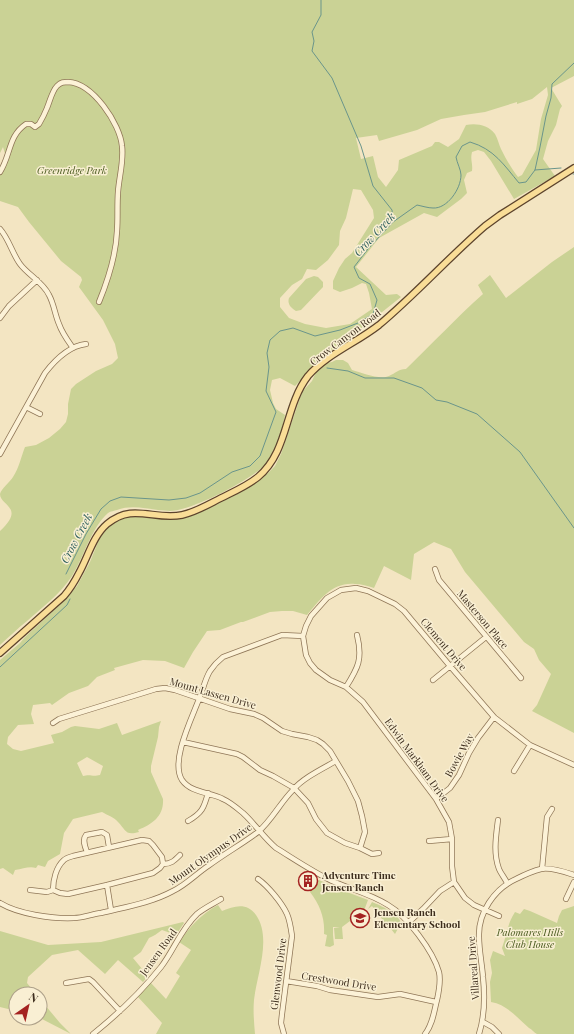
<svg xmlns="http://www.w3.org/2000/svg" width="574" height="1034" viewBox="0 0 574 1034" font-family="'Playfair Display',serif">
  <style>
    .green { fill: #cad295; fill-rule: evenodd }
    .lines { fill: none; stroke-linecap: round; stroke-linejoin: round }
    .stream { stroke: #6a958b; stroke-width: 1 }
    .minor-casing { stroke: #8f7657; stroke-width: 6 }
    .major-casing { stroke: #5c432c; stroke-width: 8 }
    .minor { stroke: #fcf2d7; stroke-width: 4.5 }
    .major { stroke: #f9dd97; stroke-width: 5.5 }
    .labels { text-anchor: middle; dominant-baseline: central; stroke-width: 3; stroke-linejoin: round; paint-order: stroke }
    .park-label { font-size: 10px; font-style: italic; fill: #4c5c21; stroke: #f9efd3 }
    .street-label { font-size: 10px; fill: #3d2d1d; stroke: #f9efd3 }
    .poi-label { font-size: 10px; font-weight: bold; fill: #3d2d1d; stroke: #f9efd3; text-anchor: start }
    .water-label { font-size: 11px; font-style: italic; fill: #2b5e5c; stroke: #f9efd3 }
  </style>
  <rect width="100%" height="100%" fill="#f3e5c2"/>
  <path class="green" d="M0 0H574V76L551 88 562 106 560 109 556 125 548 141 543 159 555 176 514 199 491 161 484 152 478 150 472 152C470 160 473 163 472 171L467 173 464 180 467 193 461 199 437 217 424 213 379 238 356 267 386 295 397 294 401 297 357 332 328 353 295 386 280 378 272 380 270 390 273 403 276 409 285 415C282 430 277 452 267 463 253 479 191 511 170 511 167 511 162 510 158 510 144 508 130 505 117 510 114 511 111 511 108 513 91 528 84 557 72 576 60 594 43 607 27 621 18 628 9 637 0 645V531C26 507 0 506 0 494 1 489 10 482 13 477 19 468 21 457 25 447L36 445 49 438 60 429 66 422 68 414V404L71 389 76 384 96 371 112 364 118 358 115 344 103 320 79 287 82 280 81 277 61 261 29 222 18 207 0 201V174L7 160 3 147 0 153ZM547 87 548 95 541 119 536 150 522 175 518 177C511 168 506 159 501 149 499 145 498 139 495 134 488 125 477 123 466 125L459 139 448 147 439 142H435L432 146 399 160 398 170 386 187 378 177 373 156 361 159 356 138 377 135 379 141 417 130 441 119 464 115 485 112 517 102V104L532 99ZM353 189 361 190 373 210 374 218 352 253 345 259 339 268 333 281V289L340 292 352 288 362 283 366 284 369 293 372 309 350 324 326 328 305 324 289 318 280 307V298L292 285 302 279 307 269 316 270 328 260 339 245 340 231 346 218Z
    M574 247V733L532 711 537 705 551 674 539 660 534 649 524 642 465 572 451 549 434 542 414 554 411 580 384 566 374 588C368 586 361 584 355 584 332 582 320 600 307 615L293 611H282L270 612 243 622H241L220 630 207 631 193 652 184 668 165 661 143 660 114 668 115 670 97 677 88 686 69 693 52 705 50 703 33 705 31 714 34 724 18 725 8 737 7 744 13 749 21 751 54 743 51 735 62 732 71 727 75 726 99 729 117 723 122 735 161 721 159 727 158 737 151 766V772L163 799C164 816 153 824 138 830L139 832C125 836 126 830 118 822 114 817 107 815 102 812L73 819 64 833 60 854 48 861 45 867 38 865 36 868C29 866 23 869 15 870L13 875 3 868 0 869V660L20 643 25 637 64 601 77 586 90 562 100 537 107 528 114 522 121 517 130 514 182 517 242 490 259 480 269 472 275 466 281 454 302 392 312 381 316 372 326 363 332 362 336 360H343L348 363 352 370C362 373 380 380 389 376 396 373 398 369 406 369 432 344 456 318 483 294L478 285 490 275 506 298 552 262ZM87 757 103 766 100 775C92 777 91 774 83 776L77 763Z
    M314 276 318 277 323 282V287L301 310 296 311C291 308 287 304 289 298L306 279Z
    M319 880 339 889 368 900 365 908 362 912 342 927 343 939H335L334 928 340 927H333V935L334 945 330 947 325 946 327 935 324 934C325 918 320 905 310 892 312 887 313 882 319 880Z
    M372 902C380 905 399 914 401 923L395 934 391 929 389 928 372 906 368 909Z
    M218 905 222 911C234 906 247 902 256 915 272 938 257 974 254 1000 253 1011 254 1023 255 1034H156L162 1023 138 997 150 982 166 999 180 976 176 973 191 950 179 942C190 927 201 914 218 905Z
    M574 906V1034C568 1034 541 1034 537 1034 534 1033 532 1029 529 1028 517 1018 508 1005 491 1002L490 982 492 973 490 960 493 951 505 956 502 948C507 935 507 924 515 912L520 914 524 909 530 911 557 923 559 916 562 910Z
    M183 922 184 923 176 935 162 930 155 935 149 938 141 952 133 958 148 976 143 982 118 960 105 974 78 950 52 955 28 977 27 983 36 994H16V1006L8 1009 0 1007V931L48 945 101 942Z
    M40 999 60 1023 71 1034 40 1018Z"/>
  <g class="lines">
    <path class="stream" d="M321 0V15L312 32 314 41 312 51 332 78 361 146 373 186 392 210 393 221
      M535 170 561 168
      M573 174H574
      M327 368 348 371 365 378H394L422 388 436 400 447 402 477 414 520 452 574 528
      M66 574 86 534 101 509 110 501 121 497 169 500 186 498 200 493 232 472 250 466 260 456 276 412 266 391 269 367 267 353 270 340 280 331 293 328 315 336 340 330 358 323 373 314 377 300 370 284 359 278 354 267 368 249 393 222 417 205C422 206 428 208 433 208 447 209 461 189 461 175 461 170 457 163 456 157L462 146 470 142C494 149 504 165 519 183L526 182 535 170 540 147 546 116 551 98 552 84 574 63
      M0 667 67 605 70 599"/>
    <g class="minor-casing">
      <path id="minor" d="M0 172C11 155 8 136 26 124H31L35 127 39 124C42 119 45 113 47 108 50 101 52 91 57 86 61 82 64 82 68 82 93 83 120 124 122 146 124 161 119 177 118 192 117 205 118 218 117 231 116 256 108 280 99 302
        M0 229C9 239 12 253 20 264 28 275 43 282 49 295 54 304 55 315 59 324 62 333 68 341 73 348
        M0 318 9 306 37 280
        M26 407 40 414
        M0 454 45 373C55 360 69 346 86 344
        M435 569 439 580 521 678
        M303 636 282 635 223 657C218 661 214 665 210 671 205 679 203 690 199 699 192 718 170 761 182 780 191 793 210 792 223 799 230 802 237 808 243 813 255 824 264 838 276 848 294 859 313 872 332 881 350 889 371 894 388 905 407 916 433 951 439 972 441 981 439 991 437 1000 434 1011 433 1024 425 1034
        M433 680 486 637
        M346 687C358 668 363 659 357 635
        M53 723 59 719 156 689 165 688 175 690 230 709 254 714 263 718 282 731 292 734 308 737 317 740 323 744 330 751 348 781 358 801 362 816 365 832 360 848
        M183 742 237 754 243 757 260 770 273 776 294 788 308 803 316 819 327 833 345 843 360 848 372 854 379 853
        M514 771 530 745
        M436 799 450 788 459 775 469 753 478 738 494 717
        M498 820C496 836 493 853 499 869 501 874 505 878 507 883
        M188 821C202 813 204 808 208 793
        M142 840 149 841 153 845 162 857 163 864 160 868 153 873 107 885 68 894 60 893 53 890C53 880 56 867 64 860 66 858 70 857 73 856Z
        M429 841 452 839
        M87 852C85 847 82 840 86 835L102 832 107 835 109 847
        M163 864C171 864 174 861 180 855
        M542 869 547 817 552 809
        M258 879C268 886 282 903 287 914 290 921 291 929 292 936L282 1014 281 1023 284 1034
        M107 885 111 910
        M30 890 47 892 53 890
        M566 899 574 882
        M0 903C18 914 52 919 74 918 83 918 92 914 101 913 125 907 151 903 173 891 186 885 196 874 208 866 224 854 242 844 258 832 272 820 280 803 293 790 303 778 322 769 336 761
        M499 916 474 905 465 898 454 882 452 866V839L449 822 436 799 363 702 346 687 330 680 316 670 310 663 306 655 303 636 306 626 311 616 327 598 341 590 356 588 368 591 395 604 404 611 450 666 494 717 530 745 574 765
        M409 922 423 909 440 891 454 882
        M286 981 317 986 330 990 378 997 400 994 436 1002
        M66 983 89 979 93 982 120 1011
        M483 1022 492 1027 499 1034
        M93 1034C118 1014 141 992 161 967 174 950 181 929 197 914 204 908 213 904 221 899
        M479 1034C485 1015 485 996 483 977 482 964 479 950 479 937 478 913 494 889 516 879 524 875 533 871 541 869 551 867 565 872 574 875"/>
    </g>
    <g class="major-casing">
      <path id="major" d="M0 653 64 596C70 589 75 581 79 573 88 557 93 536 107 524 133 502 154 521 182 515 196 512 209 504 221 498 233 492 247 486 258 477 289 451 284 407 308 376 327 354 356 343 379 325 416 294 448 258 485 226L500 215 574 168"/>
    </g>
    <use href="#minor" class="minor"/>
    <use href="#major" class="major"/>
  </g>
  <defs>
    <g id="building-ring" transform="scale(1)"><circle r="9.5" fill="#f9efd3" stroke="#a42321" stroke-width="1.5"/><path d="M-4-6H4V6H1V3H-1V6H-4ZM-2.5-4.3h1.7v1.8h-1.7ZM.8-4.3h1.7v1.8H.8ZM-2.5-1h1.7V.8h-1.7ZM.8-1h1.7V.8H.8Z" fill="#a42321"/></g>
    <g id="school-ring" transform="scale(1)"><circle r="9.5" fill="#f9efd3" stroke="#a42321" stroke-width="1.5"/><path d="M0-5L7-2L0 1L-7-2ZM-4 1L0 2.5L4 1V4Q0 6-4 4Z" fill="#a42321"/></g>
  </defs>
  <g fill-rule="evenodd">
    <use href="#building-ring" x="308" y="881"/>
    <use href="#school-ring" x="360" y="918"/>
  </g>
  <g class="labels">
    <g class="park-label">
      <text x="72" y="170">Greenridge Park</text>
      <text x="530" y="932">Palomares Hills<tspan x="530" dy="12">Club House</tspan></text>
    </g>
    <g class="street-label">
      <text transform="translate(345 337) rotate(-37)">Crow Canyon Road</text>
      <text transform="translate(483 619) rotate(50)">Masterson Place</text>
      <text transform="translate(444 644) rotate(50)">Clement Drive</text>
      <text transform="translate(213 693) rotate(16)">Mount Lassen Drive</text>
      <text transform="translate(459 755) rotate(-61)">Bowie Way</text>
      <text transform="translate(417 760) rotate(54)">Edwin Markham Drive</text>
      <text transform="translate(210 854) rotate(-35)">Mount Olympus Drive</text>
      <text transform="translate(158 952) rotate(-54)">Jensen Road</text>
      <text transform="translate(473 968) rotate(-94)">Villareal Drive</text>
      <text transform="translate(278 974) rotate(-83)">Glenwood Drive</text>
      <text transform="translate(339 981) rotate(9)">Crestwood Drive</text>
    </g>
    <g class="poi-label">
      <text x="322" y="875">Adventure Time<tspan x="322" dy="12">Jensen Ranch</tspan></text>
      <text x="374" y="912">Jensen Ranch<tspan x="374" dy="12">Elementary School</tspan></text>
    </g>
    <g class="water-label">
      <text transform="translate(374 234) rotate(-47)">Crow Creek</text>
      <text transform="translate(76 538) rotate(-62)">Crow Creek</text>
    </g>
  </g>
  <g transform="translate(28 1006) rotate(34)"><circle r="19" fill="#f9efd3" stroke="#aea18a"/>
  <path d="M0-3L7 15L0 10L-7 15Z" fill="#a42321"/>
  <text y="-6" font-size="11" font-weight="bold" text-anchor="middle" fill="#3d2d1d">N</text>
  </g>
</svg>
